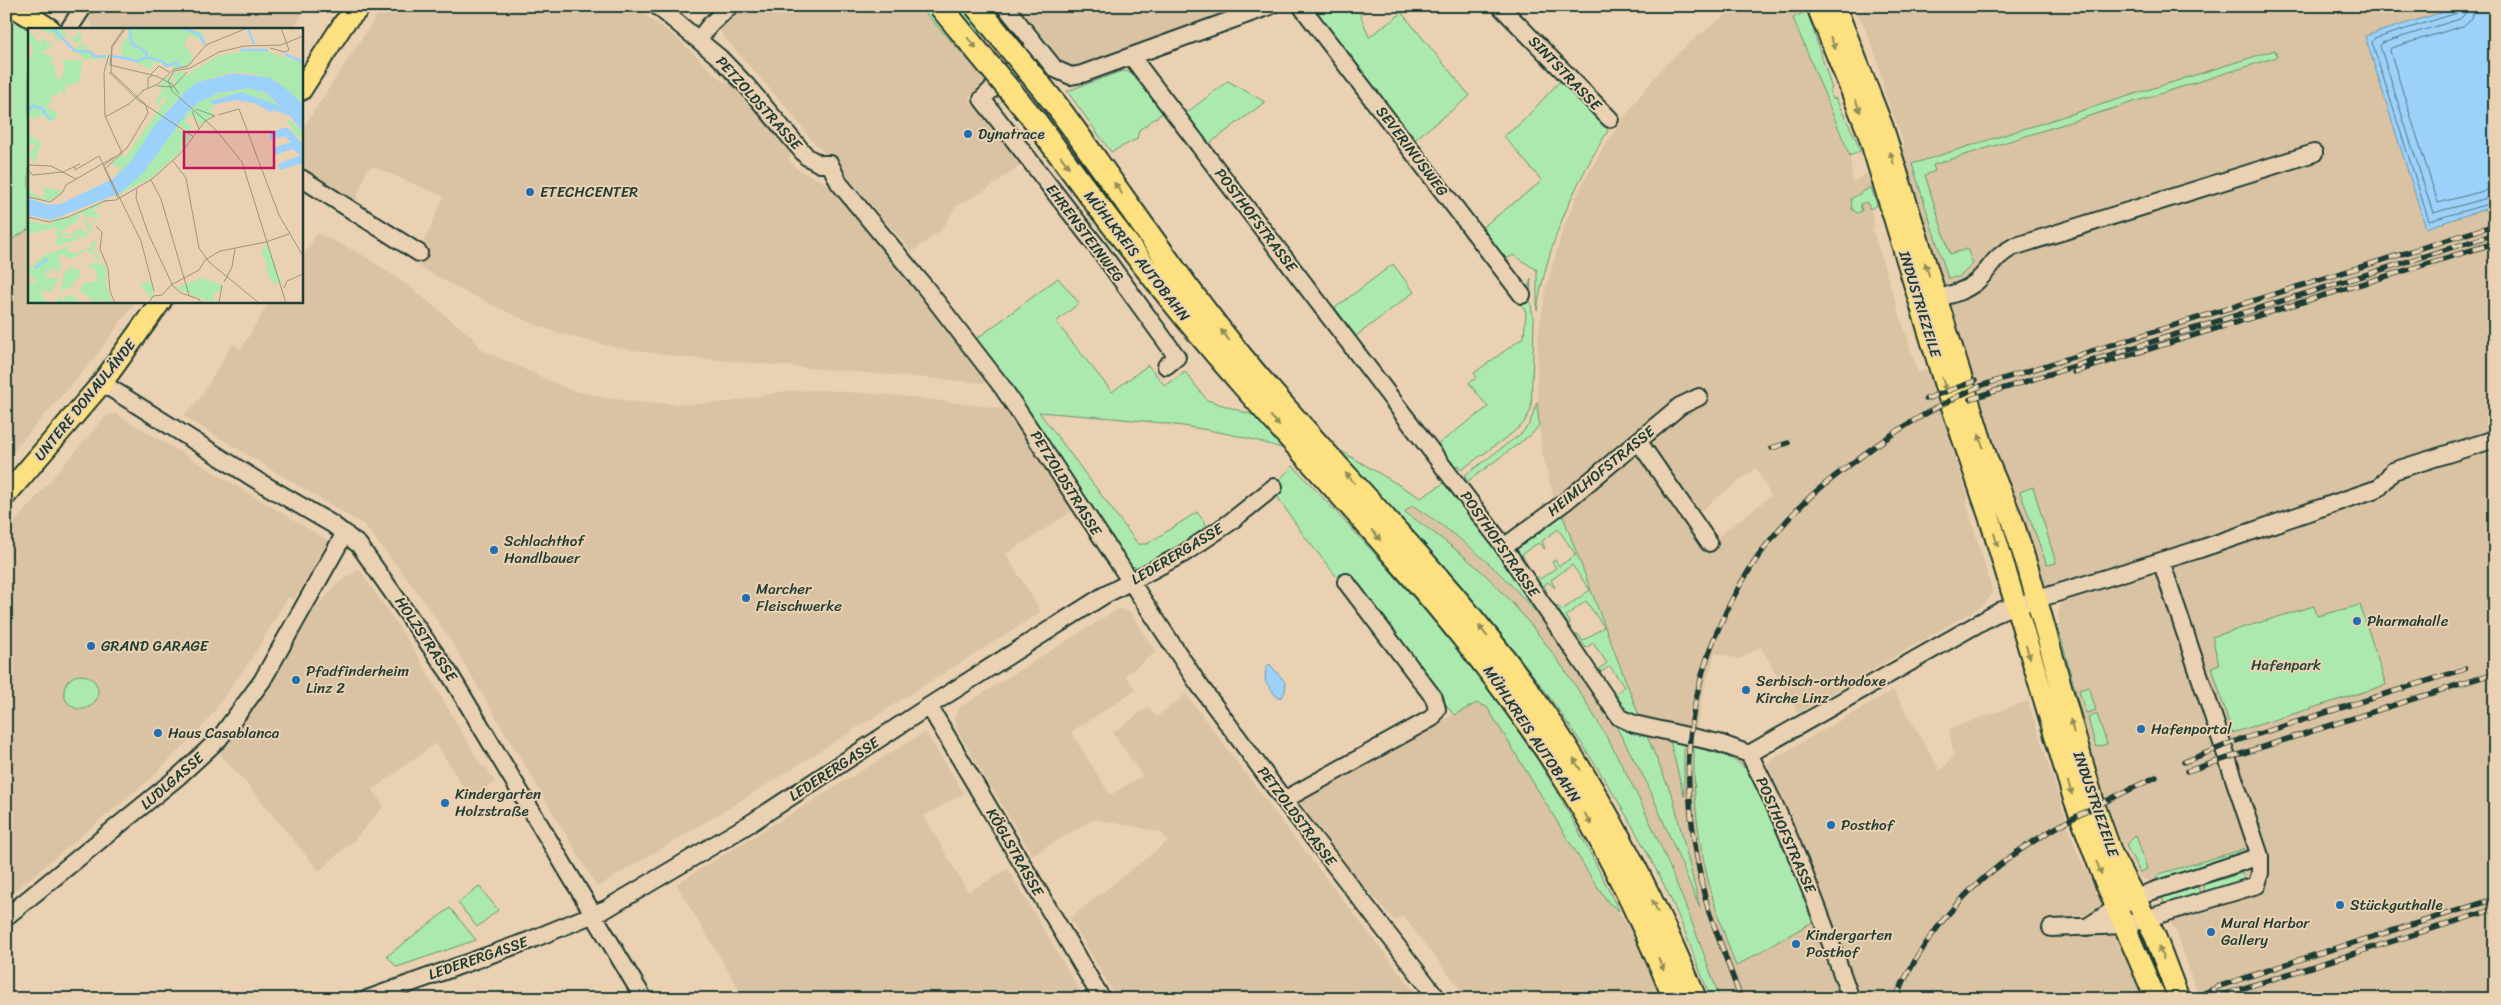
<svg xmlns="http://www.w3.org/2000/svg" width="2501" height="1005" viewBox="0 0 2501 1005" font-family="Sriracha,sans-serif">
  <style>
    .built { fill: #d9c3a2; fill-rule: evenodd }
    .green { fill: #ace9af; stroke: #669372 }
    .water { fill: #9cd1fa; stroke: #6a96ab }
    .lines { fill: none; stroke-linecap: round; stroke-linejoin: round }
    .shore { stroke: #517883; stroke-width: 1 }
    .minor-casing { stroke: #1f3d34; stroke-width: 20 }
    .major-casing { stroke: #1f3d34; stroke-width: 24 }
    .highway-casing { stroke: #1f3d34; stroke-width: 26 }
    .minor { stroke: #ead1b2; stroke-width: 16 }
    .major { stroke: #fde080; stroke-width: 20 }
    .highway { stroke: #fde080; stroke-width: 22 }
    .rail-casing { stroke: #1f3d34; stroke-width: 5.5 }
    .rail { stroke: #ead1b2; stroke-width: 4; stroke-dasharray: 11; stroke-linecap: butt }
    .highway-bridge-casing { stroke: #1f3d34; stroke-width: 26; stroke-linecap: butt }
    .highway-bridge { stroke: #fde080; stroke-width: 22 }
    .oneway { fill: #8e8e5a }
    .poi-dot { fill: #1f6fb2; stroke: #ead1b2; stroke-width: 2 }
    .labels { text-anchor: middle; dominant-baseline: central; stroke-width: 4; stroke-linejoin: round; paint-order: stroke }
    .street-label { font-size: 15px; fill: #1f3d34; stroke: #ead1b2 }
    .poi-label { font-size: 15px; fill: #1f3d34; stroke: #ead1b2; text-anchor: start }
    .park-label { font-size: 15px; fill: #26463a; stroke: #ead1b2 }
    .inset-river { fill: none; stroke: #9cd1fa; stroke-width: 2.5 }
    .inset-road { fill: none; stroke: #999680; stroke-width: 1 }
    .view { fill: #c2185b; fill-opacity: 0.15; stroke: #c2185b; stroke-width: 2.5 }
    .inset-edge { fill: none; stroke: #1f3d34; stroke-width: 2.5 }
  </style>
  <rect width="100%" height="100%" fill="#ead1b2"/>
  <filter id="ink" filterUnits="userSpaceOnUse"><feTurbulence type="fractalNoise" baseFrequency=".02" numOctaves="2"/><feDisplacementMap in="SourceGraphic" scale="10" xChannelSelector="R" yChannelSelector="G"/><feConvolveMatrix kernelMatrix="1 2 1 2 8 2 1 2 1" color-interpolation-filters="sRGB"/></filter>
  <g filter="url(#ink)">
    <path class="built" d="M89 6H309L292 29H94L87 16Z
      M383 6H633L676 37 721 80 741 88 793 151 789 160 797 169 831 186 996 384 681 357 618 348 558 333 529 322 459 289 414 263 444 197 372 166 367 169 356 200 301 166V131Z
      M739 6H919L964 54 993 23 1023 56 968 97 1021 164 988 189 957 206 941 230 912 252 855 186 811 139 792 114 723 36 720 28Z
      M1012 6H1249L1076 70 1059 64Z
      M1738 6H1804L1807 11 1793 18 1850 158 1853 183 1867 173 1871 187 1851 199 1852 209 1862 211 1860 204 1868 201 1875 226 1872 228 1918 372 1928 370 1968 496 1967 506 1993 593 1985 604 1798 713 1761 647 1739 659 1715 653 1703 693 1696 731 1640 718 1561 511 1646 446 1555 503 1542 452 1539 425 1537 381 1538 335 1546 288 1564 226 1581 187 1602 150 1635 102 1663 67 1695 38ZM1756 468 1771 496 1706 546 1695 515Z
      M1852 6H2463L2366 37 2426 228 2495 206V999H2199L2177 934 2150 881 2140 878 2111 820 2088 742 2058 616 2061 604 2025 567 2010 492 2003 472 2000 471 1904 174 1903 140 1883 89V81L1875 53 1863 23Z
      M29 229V301H136L93 360 6 459V243Z
      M317 233 363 255 410 287 472 337 482 350 568 389 607 398 644 403 691 404 729 402 786 391 823 390 901 396 1014 410 1079 507 1006 554 1041 612 734 805 597 887 449 638 416 590 364 525 183 416 200 398 232 344 241 349 270 301H301V260Z
      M115 413 329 541 294 600 288 597 252 658 205 724 150 779 6 898V532L106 416Z
      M1412 505 1460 540 1502 577 1527 602 1583 674 1630 749 1648 785 1699 904 1673 798 1647 736 1670 741 1683 791 1684 745 1694 747 1697 819 1706 875 1735 965 1811 922 1841 999H1720L1674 874 1603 728 1556 658 1504 594 1469 560 1406 511Z
      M359 569 410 643 482 767H486L495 782 470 798 436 743 372 790 384 806 354 840 319 871 252 790 220 754 271 684 315 609 336 585Z
      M1119 608 1130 612 1156 652 1125 675 1136 690 1071 732 1110 795 1142 776 1113 733 1148 707 1157 717 1186 694 1283 823 1420 999H1117L1070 918 1168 841 1161 832 1094 819 1032 855 957 730 954 719 959 708Z
      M1893 690 1940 771 1954 756 1949 729 2028 701 2077 853 2106 908 2145 999H1859L1848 977 1800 839 1767 764 1771 760Z
      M1477 703 1487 706 1591 877 1628 925 1662 999H1468L1403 916 1395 921 1359 880 1295 796Z
      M926 733 964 793 924 816 955 870 968 892 1008 869 1085 999H740L743 996 676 884 920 735Z"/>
    <path class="green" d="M919 6H988L993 23 963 54Z
      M1315 6H1357L1369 37 1402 13 1470 96 1414 140 1315 10Z
      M1807 11 1832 89 1829 90 1833 99 1836 98C1843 117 1855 132 1860 151L1850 156 1793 18Z
      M6 16 29 30V229L6 243Z
      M2275 50 2277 57 1933 165 1935 171 1925 175 1950 254 1967 249 1973 264 1959 277 1948 278 1912 164Z
      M1122 71 1135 73 1164 112 1139 130 1137 139 1111 152 1067 91Z
      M1562 79 1603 122 1608 131C1573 186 1547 246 1537 310V270L1513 255 1504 261 1480 229 1542 181 1504 136 1521 123Z
      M1228 81 1265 102 1209 144 1185 114Z
      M1871 187 1877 205 1870 209 1867 202 1860 204 1862 211 1857 213 1852 209 1851 199Z
      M1393 264 1414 292 1356 336 1335 308Z
      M1058 278 1079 303 1056 322 1112 392 1148 365 1165 386 1185 372 1207 400 1253 415 1265 428 1289 436 1331 445 1421 498 1444 483H1450L1583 674C1564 650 1547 624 1526 601 1494 565 1453 531 1412 505L1405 512C1440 537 1475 562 1504 594 1609 708 1669 855 1720 999H1711C1696 962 1683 923 1665 887 1609 776 1539 674 1456 581 1432 554 1408 523 1381 499 1367 487 1340 474 1323 465 1239 424 1131 420 1039 412L1138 544H1147L1197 512 1210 530C1193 541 1148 579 1128 564L975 340Z
      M1531 278 1530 299 1534 324 1531 410 1523 424 1511 434 1461 470 1458 465 1455 467 1438 444 1488 407 1469 383 1477 377 1474 373 1524 337 1526 312 1520 303 1527 295Z
      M1537 402 1539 425 1533 433 1468 481 1464 476 1522 433 1530 423Z
      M1293 466C1381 559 1468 653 1538 761 1569 809 1594 860 1619 911L1608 902 1591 877 1487 707 1477 703 1454 715 1348 577 1340 581 1302 533 1274 492 1282 477Z
      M2033 487 2056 563 2047 565 2020 492Z
      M1561 511 1582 567 1640 718 1627 710 1615 694 1624 687 1610 666 1601 672 1599 669 1607 663 1593 643 1586 648 1576 635 1578 634 1583 641 1604 627 1586 601 1566 616 1570 622 1569 625 1554 604 1562 610 1590 590 1572 565 1551 580 1555 588 1548 582 1544 585 1547 593 1533 574 1540 579 1556 568 1552 562 1555 560 1559 566 1576 555 1558 529 1542 541 1545 549 1538 543 1522 554 1526 562 1517 551 1518 546Z
      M2360 605 2386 685 2232 733 2212 667 2219 664 2212 637 2314 606 2317 616Z
      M2058 625 2103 797 2100 800 2053 626Z
      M64 692a17 17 0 1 1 34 0a17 17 0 1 1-34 0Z
      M2089 687 2096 710 2086 713 2079 690Z
      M2097 714 2107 744 2096 747 2088 718Z
      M1612 719 1628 730 1647 736 1673 798 1700 908 1648 785Z
      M1670 741 1684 745V796Z
      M1694 747C1711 752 1730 755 1744 767 1768 788 1801 887 1814 921L1736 966C1707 891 1692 828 1694 747Z
      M2136 835 2147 869 2140 872 2126 845Z
      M2245 849 2248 859 2154 889 2151 882 2155 881 2159 874Z
      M2242 873 2244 880 2205 893 2203 885Z
      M479 886 498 910 477 927 458 903Z
      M2198 887 2200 894 2165 904 2162 897Z
      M450 908 476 940 397 967 387 956Z"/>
    <path class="water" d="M2463 6H2495V206L2426 228 2365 36Z
      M1270 664C1276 675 1293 681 1282 697H1277L1265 681 1266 667Z"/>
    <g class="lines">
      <path class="shore" d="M2461 6 2457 13 2374 39 2372 42 2429 221 2495 202
        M2467 6 2465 14 2460 19 2382 43 2380 46 2433 213 2495 196
        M2475 6 2472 18 2463 26 2391 48 2390 51 2438 203 2495 188"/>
      <g class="minor-casing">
        <path id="minor" d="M657 6 720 58 747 86 807 157 820 164H830L839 183 925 287 1003 388 1197 682 1284 800 1438 999
          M1005 6 1055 69 1071 76 1082 74 1270 6
          M1301 6 1522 295
          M1500 6 1610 119
          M69 29 84 6
          M699 39 710 25 730 6
          M1036 45 982 99 1101 252 1177 357 1166 366
          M1131 56 1499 540 1619 717 1634 724 1719 743 1749 754C1791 832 1821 916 1851 999
          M301 178 419 253
          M1925 302C1941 297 1963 293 1976 282 1992 268 1992 258 2013 247L2314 153
          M102 383 258 481 332 524 359 545 449 673 644 999
          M1639 442 1709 543
          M1504 547 1565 502 1680 406 1699 397
          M929 706 1102 999
          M1749 754 2002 610 2200 549 2379 488 2393 471 2495 439
          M1284 800 1432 718 1437 709 1434 698 1346 582
          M6 917 179 776 219 739 262 681 345 533
          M2087 927 2116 908 2150 892 2260 856
          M2051 928 2125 925 2257 885 2260 873V856L2161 561
          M367 999 528 941 606 909 751 823 929 706 1103 596 1183 554 1229 523 1274 487"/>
      </g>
      <g class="major-casing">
        <path id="major" d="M13 6 50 29
          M1817 6 1868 132 1947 392 1991 522 2073 796 2104 879 2156 999
          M1835 6 1883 128 1988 462 2012 519 2029 572 2095 807 2113 857 2155 936 2179 999
          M301 90 344 23 361 6
          M6 495 102 383 161 301"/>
      </g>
      <g class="highway-casing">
        <path id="highway" d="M1057 106C1123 195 1184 289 1255 373 1336 469 1426 557 1503 657 1584 762 1645 877 1695 999
          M1036 122C1102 213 1169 301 1243 385 1353 511 1472 632 1562 774 1607 845 1643 922 1675 999"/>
      </g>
      <use href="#minor" class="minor"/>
      <use href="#major" class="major"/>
      <use href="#highway" class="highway"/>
      <g class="rail-casing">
        <path id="rail" d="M2074 372 2495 243
          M1926 399 1975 381
          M1970 399 2495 234
          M1772 448 1788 443
          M2184 762 2236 741 2465 669
          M2187 771 2495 673
          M1700 878 1709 912 1741 999
          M1702 885C1693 837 1685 787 1690 738 1699 647 1744 558 1811 496 1830 479 1851 464 1871 449 1906 424 1943 402 1983 385L2495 225
          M1895 999C1951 876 2040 832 2156 777
          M2191 999 2220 986 2314 955 2495 899
          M2209 999 2495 909"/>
      </g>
      <use href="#rail" class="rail"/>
      <g class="highway-bridge-casing">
        <path id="highway-bridge" d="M940 6 1036 122
          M976 6 1057 106"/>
      </g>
      <use href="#highway-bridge" class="highway-bridge"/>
    </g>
    <defs><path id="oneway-solid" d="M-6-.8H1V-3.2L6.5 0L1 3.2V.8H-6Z" transform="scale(1.25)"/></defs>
    <g class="oneway">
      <use href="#oneway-solid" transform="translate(972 43) rotate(49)"/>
      <use href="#oneway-solid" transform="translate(1833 43) rotate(68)"/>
      <use href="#oneway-solid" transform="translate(1858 106) rotate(69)"/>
      <use href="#oneway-solid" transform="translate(1892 158) rotate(-107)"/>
      <use href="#oneway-solid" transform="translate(1065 162) rotate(54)"/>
      <use href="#oneway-solid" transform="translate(1118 188) rotate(-126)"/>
      <use href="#oneway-solid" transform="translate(1927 269) rotate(-108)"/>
      <use href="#oneway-solid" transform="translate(1225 335) rotate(-128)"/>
      <use href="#oneway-solid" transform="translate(1944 384) rotate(73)"/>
      <use href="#oneway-solid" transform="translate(1275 421) rotate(48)"/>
      <use href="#oneway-solid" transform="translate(1981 441) rotate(-108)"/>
      <use href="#oneway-solid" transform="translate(1350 478) rotate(-132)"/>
      <use href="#oneway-solid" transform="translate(1376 535) rotate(49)"/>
      <use href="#oneway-solid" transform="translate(1996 540) rotate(74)"/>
      <use href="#oneway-solid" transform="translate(1483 631) rotate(-128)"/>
      <use href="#oneway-solid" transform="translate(2028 652) rotate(73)"/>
      <use href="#oneway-solid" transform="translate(2072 726) rotate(-105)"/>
      <use href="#oneway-solid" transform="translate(1577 764) rotate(-122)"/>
      <use href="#oneway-solid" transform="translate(2070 788) rotate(72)"/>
      <use href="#oneway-solid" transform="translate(1588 819) rotate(61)"/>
      <use href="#oneway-solid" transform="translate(2099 868) rotate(68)"/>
      <use href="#oneway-solid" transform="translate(1655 906) rotate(-115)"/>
      <use href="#oneway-solid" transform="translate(2161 953) rotate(-111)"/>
      <use href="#oneway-solid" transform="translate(1661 964) rotate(67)"/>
    </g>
  </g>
  <g class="poi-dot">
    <circle cx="968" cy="134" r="5"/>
    <circle cx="530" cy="192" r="5"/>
    <circle cx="494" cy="550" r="5"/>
    <circle cx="746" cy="598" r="5"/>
    <circle cx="2357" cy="621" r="5"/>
    <circle cx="91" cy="646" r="5"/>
    <circle cx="296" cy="680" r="5"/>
    <circle cx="1746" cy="690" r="5"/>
    <circle cx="2141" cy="729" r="5"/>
    <circle cx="158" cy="733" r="5"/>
    <circle cx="445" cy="803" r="5"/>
    <circle cx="1831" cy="825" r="5"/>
    <circle cx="2340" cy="905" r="5"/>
    <circle cx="2211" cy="932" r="5"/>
    <circle cx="1796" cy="944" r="5"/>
  </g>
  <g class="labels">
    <g class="street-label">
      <text transform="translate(1565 73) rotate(46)">SINTSTRASSE</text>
      <text transform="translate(759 103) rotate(48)">PETZOLDSTRASSE</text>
      <text transform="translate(1412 151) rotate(53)">SEVERINUSWEG</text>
      <text transform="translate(1256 220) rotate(53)">POSTHOFSTRASSE</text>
      <text transform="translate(1085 233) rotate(53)">EHRENSTEINWEG</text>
      <text transform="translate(1137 256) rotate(52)">MÜHLKREIS AUTOBAHN</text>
      <text transform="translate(1920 304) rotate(73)">INDUSTRIEZEILE</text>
      <text transform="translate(85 400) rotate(-51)">UNTERE DONAULÄNDE</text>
      <text transform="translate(1601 471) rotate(-39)">HEIMLHOFSTRASSE</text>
      <text transform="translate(1066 483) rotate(58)">PETZOLDSTRASSE</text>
      <text transform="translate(1500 544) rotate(55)">POSTHOFSTRASSE</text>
      <text transform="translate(1177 554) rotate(-31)">LEDERERGASSE</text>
      <text transform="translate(426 639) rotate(56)">HOLZSTRASSE</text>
      <text transform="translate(1532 734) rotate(56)">MÜHLKREIS AUTOBAHN</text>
      <text transform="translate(834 769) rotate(-33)">LEDERERGASSE</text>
      <text transform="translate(172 781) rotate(-41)">LUDLGASSE</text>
      <text transform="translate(2096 804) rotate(71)">INDUSTRIEZEILE</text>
      <text transform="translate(1297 816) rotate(53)">PETZOLDSTRASSE</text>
      <text transform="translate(1786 835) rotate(66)">POSTHOFSTRASSE</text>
      <text transform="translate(1015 852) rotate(60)">KÖGLSTRASSE</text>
      <text transform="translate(478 958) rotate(-19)">LEDERERGASSE</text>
    </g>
    <g class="poi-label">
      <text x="978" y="134">Dynatrace</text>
      <text x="540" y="192">ETECHCENTER</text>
      <text x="504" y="541">Schlachthof<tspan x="504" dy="17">Handlbauer</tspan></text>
      <text x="756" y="589">Marcher<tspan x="756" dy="17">Fleischwerke</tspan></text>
      <text x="2367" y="621">Pharmahalle</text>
      <text x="101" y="646">GRAND GARAGE</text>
      <text x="306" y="671">Pfadfinderheim<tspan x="306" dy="17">Linz 2</tspan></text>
      <text x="1756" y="681">Serbisch-orthodoxe<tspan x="1756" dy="17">Kirche Linz</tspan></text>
      <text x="2151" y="729">Hafenportal</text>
      <text x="168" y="733">Haus Casablanca</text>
      <text x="455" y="794">Kindergarten<tspan x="455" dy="17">Holzstraße</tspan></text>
      <text x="1841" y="825">Posthof</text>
      <text x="2350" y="905">Stückguthalle</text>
      <text x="2221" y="923">Mural Harbor<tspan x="2221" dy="17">Gallery</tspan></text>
      <text x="1806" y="935">Kindergarten<tspan x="1806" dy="17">Posthof</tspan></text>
    </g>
    <g class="park-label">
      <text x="2286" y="665">Hafenpark</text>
    </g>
  </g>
  <g transform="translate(28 28)">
    <rect width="275" height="275" fill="#ead1b2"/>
    <path d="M10 0H33L41 10 32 6 30 14 27 12 26 4 21 6ZM43 0 53 6 54 21H57L55 17H59V24L66 28 80 27 79 30 56 32 53 26 44 23 53 16 50 13 46 15 44 9 51 7ZM99 0H160L171 5 173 0 178 17 172 13 173 9 168 11 162 6 156 15 165 30 161 37 144 41V37L125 34 124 42 116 39V35L113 38 104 32 83 28H95L93 18 102 5ZM0 2 13 17V10L5 2 24 18 13 25 18 27 20 24V26L25 31 26 33V34L17 35 26 36 29 50 38 56 37 67 31 60 32 66 23 68 24 76 20 74 19 79 30 86 26 92 21 93 15 87 5 91 0 86V28L3 30 5 25 3 14 0 17ZM232 21 275 35V76L246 52 220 45 206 44 170 54 141 80 102 135 84 151 93 140 83 136 94 126 97 130 139 70 136 68 130 77 127 74 135 61 130 58 140 48 146 56 149 52 144 49 146 45 157 43 154 50 191 27ZM33 32H54L52 53 41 58 33 52 37 36ZM222 60 241 67 252 78 213 64 184 72 185 79 181 81 186 87 172 97 163 86 157 94 164 99 160 104 152 97 149 100 164 111 155 114 154 124 151 117 152 124 123 150 89 167 120 139 148 97 170 75 187 66ZM262 92 275 104V113L262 100 264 98 259 94ZM0 106 13 114 7 135H3L6 132 0 127 7 119 6 115 0 116ZM17 159 35 163 21 173 0 168V160L8 168 16 170ZM71 175 72 178 65 181 73 189 68 190 61 202 57 194H53L57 192 62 197 67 191 64 188 58 190 54 184 47 195 31 204 41 207 53 200 56 205 53 206 43 208H29L30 204 27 206 26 204 30 203 28 200 0 206 1 193 22 197 27 192 41 190ZM66 200 56 210 50 209 49 212 40 214 41 211 39 215 27 218 30 209 44 210ZM65 213H69L64 225H70V234L66 230 68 227 60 224 61 220 44 231 32 226 31 239 33 236 35 235 33 240 37 239 31 241 30 247 27 240 17 244 20 250H31L23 264 15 262 19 272 12 258 14 269 20 275H0V256L9 254 0 244V231L2 227 0 238 4 239 16 227 49 216 38 222 48 226 52 222 62 220ZM239 215 253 253 249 255 253 254V256L246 255 240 247 237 230 233 227ZM73 230 78 241V255L83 273 78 275 73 270 71 275H68L52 263 56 255 70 253 67 240 59 239 63 235 74 236ZM45 238V242L52 241 51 251 42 256 46 257V258L32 263 37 242 41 244 40 240ZM174 250 194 257 191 264H186L185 275 148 260ZM121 253 126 262 122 271 113 256ZM41 266 49 270V275L29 274 31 267 35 273Z" fill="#ace9af"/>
    <path d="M206 45 242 50 257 60 275 76V104L262 88 246 82 242 84 226 75 208 72 184 77 183 73 213 64 252 78 239 65 221 60 190 65 171 74 159 85 115 145 92 165 23 192 0 187V170L21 177 32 176 85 151 102 135 127 97 159 62 170 54ZM259 99 275 116V135L252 142 250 136 273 127 264 121 247 127 245 120 263 114 256 108 243 112 241 105Z" fill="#9cd1fa"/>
    <path class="inset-river" d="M24 0 47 23 62 24 68 29 78 28M101 0 104 16 118 24 119 29M155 0 171 6 177 16M220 1 226 16M212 22H240M257 26 275 34M84 28 109 33 118 29 134 33 138 38 148 35 152 39M159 74 182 58 201 53 227 54 252 66 275 86M0 83 5 78 13 80 23 92M144 91 156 77M86 158 112 138 141 94M5 179 30 182 78 161 79 154M7 240 20 231"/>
    <path class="inset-road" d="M96 0 84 18 82 37 128 48M242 20 257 24 261 22 253 0M81 44 110 72 166 109M123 46 131 38 141 44M128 48 144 56 151 66M129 58 145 59 159 44M120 60V50L125 47M114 63 130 56 146 41 160 38 178 17 219 0M168 81 187 88M164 83 171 101M190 87 211 81 251 187 275 228M77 89 101 76 116 62M145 133 158 150 171 220 181 234 231 275M0 137 23 138 48 151M75 138 99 120 120 85 118 77 83 44 84 19 98 0M47 139V142L71 128 113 213 126 263M76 139 90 170M77 141 94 125 77 88 76 44 81 27M0 142 5 147 35 144 52 136M123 152 133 171 161 267M109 161 108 170 120 205 145 258 153 265 171 271 173 275M1 169 22 174 34 165 38 157 86 129M76 173 88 172 124 151 154 124 177 93 187 88M0 189 21 194 40 189 77 173M68 198 74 204 72 221 80 240 82 263 87 275M196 254 204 239 207 220M256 260 259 253 275 246M121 275 125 268 134 267 143 257 171 242 177 232 192 223 238 214 261 206M191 275 194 257M258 275 214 134 188 102 144 63 140 53 146 43 162 40 191 24 216 18 253 17 275 8"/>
    <path class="view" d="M156 104H246V140H156Z"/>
    <rect width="275" height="275" class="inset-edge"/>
  </g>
  <rect width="2501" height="1005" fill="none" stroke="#ead1b2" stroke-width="25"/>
  <rect x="12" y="12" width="2476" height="980" fill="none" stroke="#1f3d34" stroke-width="2" filter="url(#ink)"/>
</svg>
